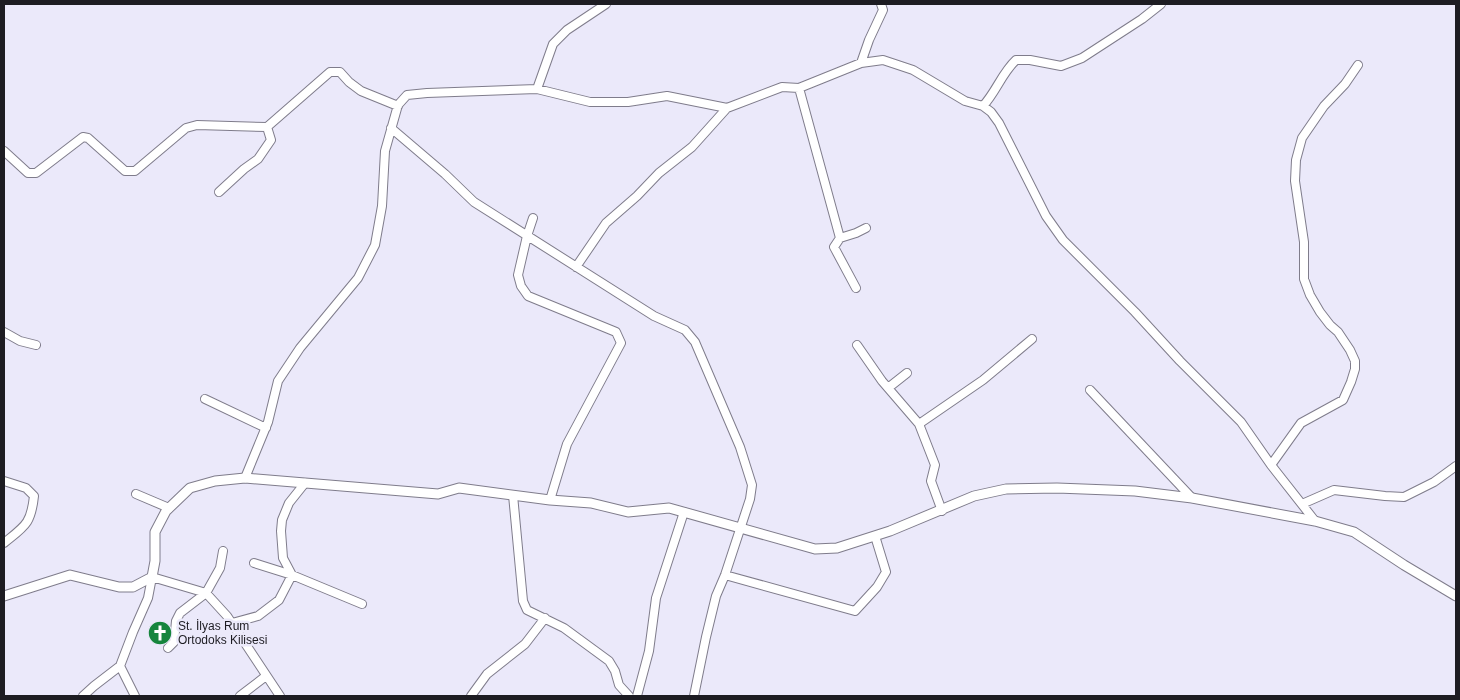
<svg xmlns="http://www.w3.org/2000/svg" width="1460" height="700" viewBox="0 0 1460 700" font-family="Arial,sans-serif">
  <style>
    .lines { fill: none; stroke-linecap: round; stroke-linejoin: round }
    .minor-casing { stroke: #7f7c8b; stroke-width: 10 }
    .tertiary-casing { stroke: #7f7c8b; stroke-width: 11 }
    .minor { stroke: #fff; stroke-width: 8 }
    .tertiary { stroke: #fff; stroke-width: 9 }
    .labels { text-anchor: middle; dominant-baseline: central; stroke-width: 5; stroke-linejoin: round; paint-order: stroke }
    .poi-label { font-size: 12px; fill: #1d1c22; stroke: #ebe9fa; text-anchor: start }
  </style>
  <rect width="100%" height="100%" fill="#ebe9fa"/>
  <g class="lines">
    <g class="minor-casing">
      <path id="minor" d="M861 63 869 40 883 10 881 4
        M799 88 840 238 834 247 856 288
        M537 89 553 44 567 30 606 4
        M983 106C996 92 1002 73 1016 60H1030L1061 66 1082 58 1142 19 1161 4
        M391 128 445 174 474 202 654 316 685 330 695 342 740 447 752 485 750 499 725 575 716 596 706 637 694 696
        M4 151 28 173H36L83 137 88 138 125 171H135L186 128 197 125 267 127 330 72H340L349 82 361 91 398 106
        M219 192 244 169 258 159 271 140 267 127
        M533 218 527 236 518 275 521 286 528 296 616 332 621 343 567 444 550 500
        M840 238 856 233 866 228
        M576 267 606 223 637 196 659 173 692 147 727 108
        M4 332 20 341 36 345
        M857 345 882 381 919 424 935 465 931 481 942 511
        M888 388 907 373
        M1090 390 1192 498
        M205 399 266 428
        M919 424 983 380 1032 339
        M1271 465 1301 423 1343 400 1351 382 1355 369V361L1350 350 1338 332 1330 325 1320 312 1310 295 1304 279V242L1295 181 1296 160 1302 138 1324 106 1345 84 1358 65
        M245 478 268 422 278 381 300 348 358 278 375 245 382 206 385 151 398 105 407 95 427 93 537 89 590 102H628L667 96 727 108 782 87 799 88 861 63 883 60 913 70 965 101 983 106 991 112 999 123 1046 216 1063 240 1135 312 1180 361 1241 422 1271 465 1315 521
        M4 481 26 488 34 496C31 524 25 526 4 543
        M136 494 169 508
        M513 495 523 601 527 610 564 628 609 661 615 671 619 685 629 696
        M1302 504 1334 490 1385 496 1404 497 1434 482 1456 466
        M254 563 292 575 362 604
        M725 575 855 611 877 587 886 572 875 536
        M232 623 258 616 279 600 292 575 283 558 281 531 282 520 289 503 305 483
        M168 648 174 642 176 621 180 613 206 593 220 568 223 551
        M120 666 135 696
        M83 696 94 686 120 666 133 632 148 598 152 577 206 593 227 616 280 696
        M240 696 266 676
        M471 696 487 674 525 644 545 618
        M637 696 649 651 656 598 684 512"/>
    </g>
    <g class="tertiary-casing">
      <path id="tertiary" d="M4 596 70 575 119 587H133L152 577 155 561V532L166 511 190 488 215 481 245 478 438 494 459 488 550 500 591 503 628 512 669 508 815 549 837 548 890 531 974 496 1006 489 1057 488 1135 491 1192 498 1315 521 1354 532 1404 565 1456 596"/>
    </g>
    <use href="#minor" class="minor"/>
    <use href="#tertiary" class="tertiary"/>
  </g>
  <defs>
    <g id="church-disc" transform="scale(1.25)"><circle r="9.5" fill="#16853d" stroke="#ebe9fa"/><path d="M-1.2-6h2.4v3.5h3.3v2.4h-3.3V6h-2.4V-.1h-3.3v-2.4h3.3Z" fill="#fff"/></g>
  </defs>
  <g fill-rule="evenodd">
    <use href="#church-disc" x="160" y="633"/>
  </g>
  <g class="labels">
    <g class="poi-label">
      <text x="178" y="626">St. İlyas Rum<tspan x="178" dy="14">Ortodoks Kilisesi</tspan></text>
    </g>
  </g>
  <rect width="1460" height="700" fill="none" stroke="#1d1c22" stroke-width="10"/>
</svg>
